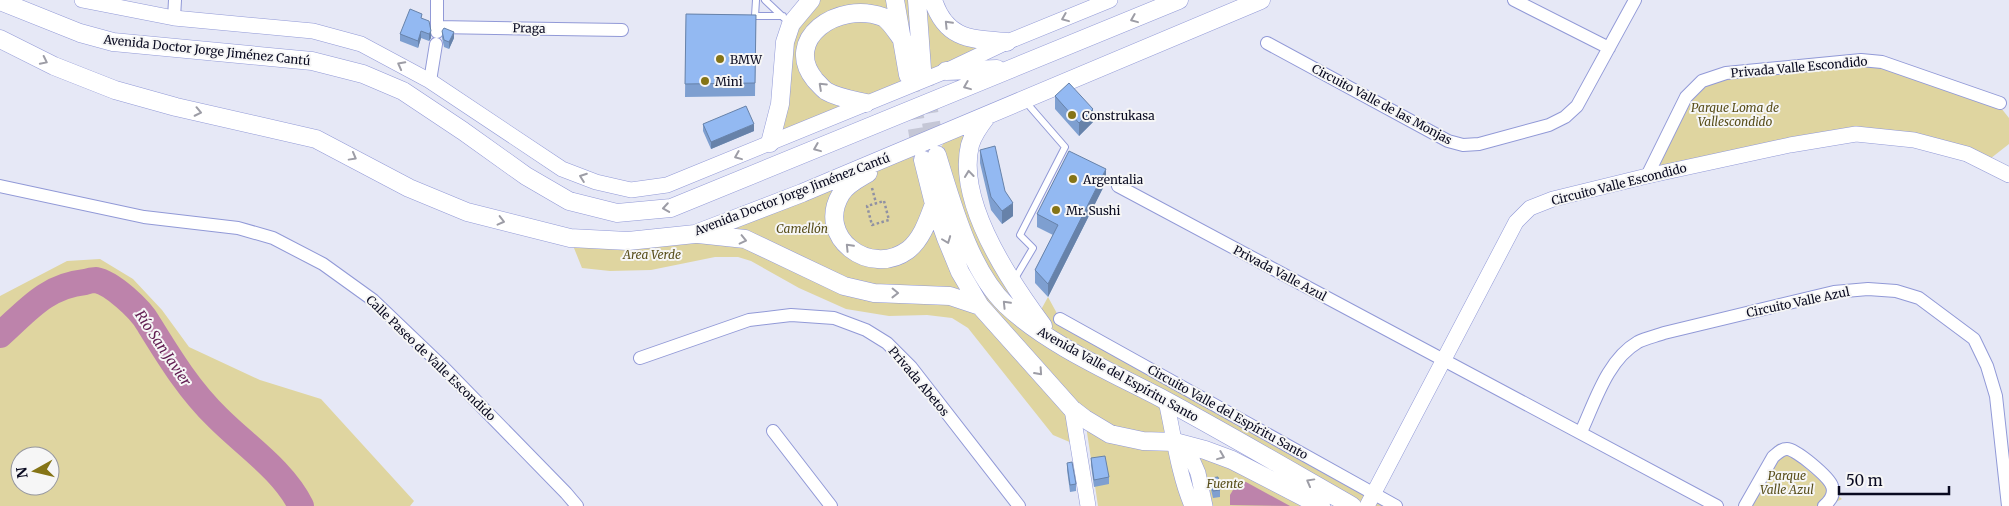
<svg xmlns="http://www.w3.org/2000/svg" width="2009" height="506" viewBox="0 0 2009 506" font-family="Merriweather,serif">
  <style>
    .green { fill: #dfd5a0; fill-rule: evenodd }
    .water { fill: #bd83ab }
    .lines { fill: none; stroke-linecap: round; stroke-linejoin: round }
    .river { stroke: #bd83ab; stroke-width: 26 }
    .secondary-tunnel { stroke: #c5c7d6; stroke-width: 18; stroke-dasharray: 18 9; stroke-linecap: butt }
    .service-casing { stroke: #9199d7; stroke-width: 8 }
    .minor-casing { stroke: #9199d7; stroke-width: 14 }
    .tertiary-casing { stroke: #9199d7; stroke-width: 16 }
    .secondary-casing { stroke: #9199d7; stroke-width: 19 }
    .path { stroke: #9091a3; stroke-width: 2.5; stroke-dasharray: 2.5 2.5; stroke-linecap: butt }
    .service { stroke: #fff; stroke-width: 6 }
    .minor { stroke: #fff; stroke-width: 12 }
    .tertiary { stroke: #fff; stroke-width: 15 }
    .secondary { stroke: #fff; stroke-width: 18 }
    .wall { fill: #7e9fd0 }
    .shaded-wall { fill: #6782a9 }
    .building { fill: #93b9f2; stroke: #6782a9 }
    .oneway { stroke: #9d9da6 }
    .poi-dot { fill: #857416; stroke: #f6f6f6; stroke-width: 2 }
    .labels { text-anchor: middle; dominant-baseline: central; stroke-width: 4; stroke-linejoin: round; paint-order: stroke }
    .street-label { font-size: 12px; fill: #090a20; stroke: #f6f6f6 }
    .poi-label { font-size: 12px; fill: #090a20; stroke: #f6f6f6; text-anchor: start }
    .park-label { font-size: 12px; font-style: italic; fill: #584e1a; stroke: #f6f6f6 }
    .water-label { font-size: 14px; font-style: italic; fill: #601b50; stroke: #f6f6f6 }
  </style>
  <rect width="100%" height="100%" fill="#e6e8f6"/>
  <path class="green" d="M811 0H933L950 28 1007 42 899 90 770 143 785 42Z
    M1861 60 1993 98 2009 118V144L1986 162 1856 134 1647 176 1686 97 1702 81Z
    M987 116 970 145V181L995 253 1037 317 1048 297 1060 319 1396 506H1352L1167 402 1175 442 1321 506H1205L1202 489 1174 443 1192 506H1098L1085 419 1073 410 1079 446 1053 435 968 328 952 318 927 315 889 316 846 309 799 288 751 261 738 257H715L651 270 610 271 582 268 570 238 695 234 902 151 922 160 937 155 950 131Z
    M100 259 133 279 162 310 189 347 260 380 321 399 414 501 410 506H0V296L67 261ZM20 456H50V486H20Z
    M1777 444 1842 499 1828 506H1746Z"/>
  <path class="water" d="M1246 482 1290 506 1230 505V495L1237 483Z"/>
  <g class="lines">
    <path class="river" d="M0 335C27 311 46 286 85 282 88 281 93 280 96 280 112 283 140 309 148 323 169 357 189 390 218 418 246 446 283 470 301 506"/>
    <path class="secondary-tunnel" d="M922 69 936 152
      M908 75 922 159"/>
    <g class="service-casing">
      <path id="service" d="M756 0 755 16H783
        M765 0 784 18
        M1014 280 1033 248 1020 235 1065 147 1025 101"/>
    </g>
    <g class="minor-casing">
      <path id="minor" d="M1514 0 1609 48
        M174 18 175 0
        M437 27 622 30
        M437 32V0
        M1267 43 1448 141 1463 145 1479 144 1549 125 1565 117 1577 106 1635 0
        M430 81 436 44
        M1647 176 1686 97 1702 81 1726 73 1861 60 1882 62 2000 103
        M0 186 144 217 238 228 273 238 323 264 373 300 442 366 566 493 577 506
        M1118 186 1717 506
        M1060 319 1396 506
        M640 358 749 320 791 315 834 318 866 330 887 343 911 367 1019 506
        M773 431 831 506
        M1581 432C1595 402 1607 360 1638 342 1646 338 1656 336 1664 333L1834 292 1868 289 1896 291 1919 298 1974 339 1987 366 1996 396 2008 506
        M1745 506 1773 457C1778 453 1781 449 1787 449 1796 449 1829 477 1832 486 1835 494 1830 501 1824 506"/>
    </g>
    <g class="tertiary-casing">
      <path id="tertiary" d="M82 0 174 18 313 31 361 44 430 81 562 169 596 182 631 190 667 185 946 71 1007 42 1110 0
        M1166 401C1174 436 1178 473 1192 506
        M1072 409 1088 506
        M1175 442 1191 457 1198 473 1205 506
        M1367 506 1516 222 1530 208 1553 199 1647 176 1790 145 1856 134 1914 140 1967 154 2009 175"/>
    </g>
    <g class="secondary-casing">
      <path id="secondary" d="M895 0 908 75
        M917 0 922 69
        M933 0C946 40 971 39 1007 42
        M0 1 80 33 113 42 312 61 363 74 403 91 463 131 526 176 569 201 617 213 671 208 1179 0
        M0 39 54 66 115 90 176 107 316 139 409 188 467 212 570 238 628 241 695 234 802 193 1261 0
        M946 71 997 69
        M866 103C853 100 838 98 826 91 822 88 818 83 815 80 782 40 837 0 883 17 891 22 897 33 903 41
        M987 116C980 125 973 134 970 145 956 202 1011 283 1043 326
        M770 143 780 104 785 42 791 24 811 0
        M937 155C952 203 969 269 1006 305 1047 344 1111 372 1161 398 1226 433 1289 470 1352 506
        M923 160 934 204 946 238 960 272 980 306 1072 409 1085 419 1110 434 1143 441 1175 442 1205 450 1232 460 1321 506
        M868 173C858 179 847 184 841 194 815 237 870 278 908 250 922 239 928 220 934 204
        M698 234 745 239 844 286 874 293 950 296 980 306"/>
    </g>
    <path class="path" d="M872 188 876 203
      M884 201 889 220 872 225 867 206Z"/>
    <use href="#service" class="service"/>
    <use href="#minor" class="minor"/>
    <use href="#tertiary" class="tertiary"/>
    <use href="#secondary" class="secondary"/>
  </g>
  <path class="wall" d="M686 14 756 15 755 96 685 97Z
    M422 19 431 38 429 41 421 38 418 48 400 41V34Z
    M442 31 454 38 449 49 444 47 442 38Z
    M1055 96 1093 122 1079 136 1055 109Z
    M703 124 754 131 711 149 703 131Z
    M980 150 1013 216 1002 224 991 210 980 163Z
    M1106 182 1048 297 1035 283V270L1053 235 1037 227V214Z
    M1091 458 1109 477V484L1094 487 1091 465Z
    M1067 463 1076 484V491L1070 492 1067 470Z
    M1210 478 1220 490V497L1213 498 1210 485Z"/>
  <path class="shaded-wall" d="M421 31V38L418 48V41Z
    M431 31V38L429 41V34Z
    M454 32V38L449 49V42Z
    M1093 109V122L1079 136V123Z
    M754 124V131L711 149V142Z
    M1106 169V182L1048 297V284Z
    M1013 203V216L1002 224V211Z"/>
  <path class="building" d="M410 9 422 14 421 18 429 21 431 31 429 34 421 31 418 41 400 34Z
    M686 14 756 15 755 83 685 84Z
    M444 28 454 32 449 42 444 40 442 31Z
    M1069 83 1093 109 1079 123 1055 96Z
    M746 106 754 124 711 142 703 124Z
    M995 146 1005 191 1013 203 1002 211 991 197 980 150Z
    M1069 151 1106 169 1048 284 1035 270 1058 225 1037 214Z
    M1105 456 1109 477 1094 480 1091 458Z
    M1072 462 1076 484 1070 485 1067 463Z
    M1218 477 1220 490 1213 491 1210 478Z"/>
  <defs><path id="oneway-chevron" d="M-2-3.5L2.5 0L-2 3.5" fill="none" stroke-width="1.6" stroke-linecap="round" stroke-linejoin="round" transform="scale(1.25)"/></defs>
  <g class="oneway">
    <use href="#oneway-chevron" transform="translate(1065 18) rotate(158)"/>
    <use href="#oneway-chevron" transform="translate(1134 19) rotate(158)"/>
    <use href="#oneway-chevron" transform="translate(948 24) rotate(-134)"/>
    <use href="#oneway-chevron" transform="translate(44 61) rotate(26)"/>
    <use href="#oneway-chevron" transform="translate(401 65) rotate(-152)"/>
    <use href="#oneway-chevron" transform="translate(822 86) rotate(-137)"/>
    <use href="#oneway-chevron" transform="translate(967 86) rotate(158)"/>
    <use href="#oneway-chevron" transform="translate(198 112) rotate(12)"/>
    <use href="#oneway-chevron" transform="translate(817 148) rotate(158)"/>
    <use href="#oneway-chevron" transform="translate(738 156) rotate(158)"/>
    <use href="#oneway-chevron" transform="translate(353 157) rotate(29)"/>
    <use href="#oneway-chevron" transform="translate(969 174) rotate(-96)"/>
    <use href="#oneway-chevron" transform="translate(583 177) rotate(-160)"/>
    <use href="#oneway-chevron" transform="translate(666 208) rotate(171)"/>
    <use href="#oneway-chevron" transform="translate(501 221) rotate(14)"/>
    <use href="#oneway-chevron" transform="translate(743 240) rotate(13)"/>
    <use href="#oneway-chevron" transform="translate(947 240) rotate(69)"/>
    <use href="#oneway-chevron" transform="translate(849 247) rotate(-134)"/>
    <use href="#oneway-chevron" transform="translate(895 293) rotate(1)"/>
    <use href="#oneway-chevron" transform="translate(1006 304) rotate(-134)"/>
    <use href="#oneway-chevron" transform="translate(1039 372) rotate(48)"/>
    <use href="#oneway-chevron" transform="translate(1221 456) rotate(22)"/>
    <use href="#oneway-chevron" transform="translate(1310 482) rotate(-151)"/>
  </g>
  <g class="poi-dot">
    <circle cx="720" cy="59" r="5"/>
    <circle cx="705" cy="81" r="5"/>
    <circle cx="1072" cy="115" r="5"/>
    <circle cx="1073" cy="179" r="5"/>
    <circle cx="1056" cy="210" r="5"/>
  </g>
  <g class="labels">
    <g class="street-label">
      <text transform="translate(529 28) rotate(1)">Praga</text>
      <text transform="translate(207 50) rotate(6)">Avenida Doctor Jorge Jiménez Cantú</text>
      <text transform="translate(1799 67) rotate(-5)">Privada Valle Escondido</text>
      <text transform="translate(1382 104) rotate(28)">Circuito Valle de las Monjas</text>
      <text transform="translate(1619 184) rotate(-14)">Circuito Valle Escondido</text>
      <text transform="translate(792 194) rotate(-21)">Avenida Doctor Jorge Jiménez Cantú</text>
      <text transform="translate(1280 273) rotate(28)">Privada Valle Azul</text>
      <text transform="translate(1798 302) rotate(-12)">Circuito Valle Azul</text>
      <text transform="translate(431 358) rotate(44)">Calle Paseo de Valle Escondido</text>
      <text transform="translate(1118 374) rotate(29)">Avenida Valle del Espíritu Santo</text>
      <text transform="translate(919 381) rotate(50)">Privada Abetos</text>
      <text transform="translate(1228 412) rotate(29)">Circuito Valle del Espíritu Santo</text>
    </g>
    <g class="poi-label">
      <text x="730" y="59">BMW</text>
      <text x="715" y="81">Mini</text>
      <text x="1082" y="115">Construkasa</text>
      <text x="1083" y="179">Argentalia</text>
      <text x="1066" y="210">Mr. Sushi</text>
    </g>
    <g class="park-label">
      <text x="1735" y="107">Parque Loma de<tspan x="1735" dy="14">Vallescondido</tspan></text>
      <text x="802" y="228">Camellón</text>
      <text x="652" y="254">Area Verde</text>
      <text x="1787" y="475">Parque<tspan x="1787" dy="14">Valle Azul</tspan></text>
      <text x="1225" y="483">Fuente</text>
    </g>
    <g class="water-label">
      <text transform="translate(163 348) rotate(56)">Río San Javier</text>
    </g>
  </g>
  <g transform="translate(35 471) rotate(262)"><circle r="24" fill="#f6f6f6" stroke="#9798a0"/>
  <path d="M0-4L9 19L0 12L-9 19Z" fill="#857416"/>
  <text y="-8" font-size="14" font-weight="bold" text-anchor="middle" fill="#090a20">N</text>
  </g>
  <path d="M1839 486v8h110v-8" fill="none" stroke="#090a20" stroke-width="2.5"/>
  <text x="1846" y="486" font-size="15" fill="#090a20" stroke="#f6f6f6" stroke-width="4" paint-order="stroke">50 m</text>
</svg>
